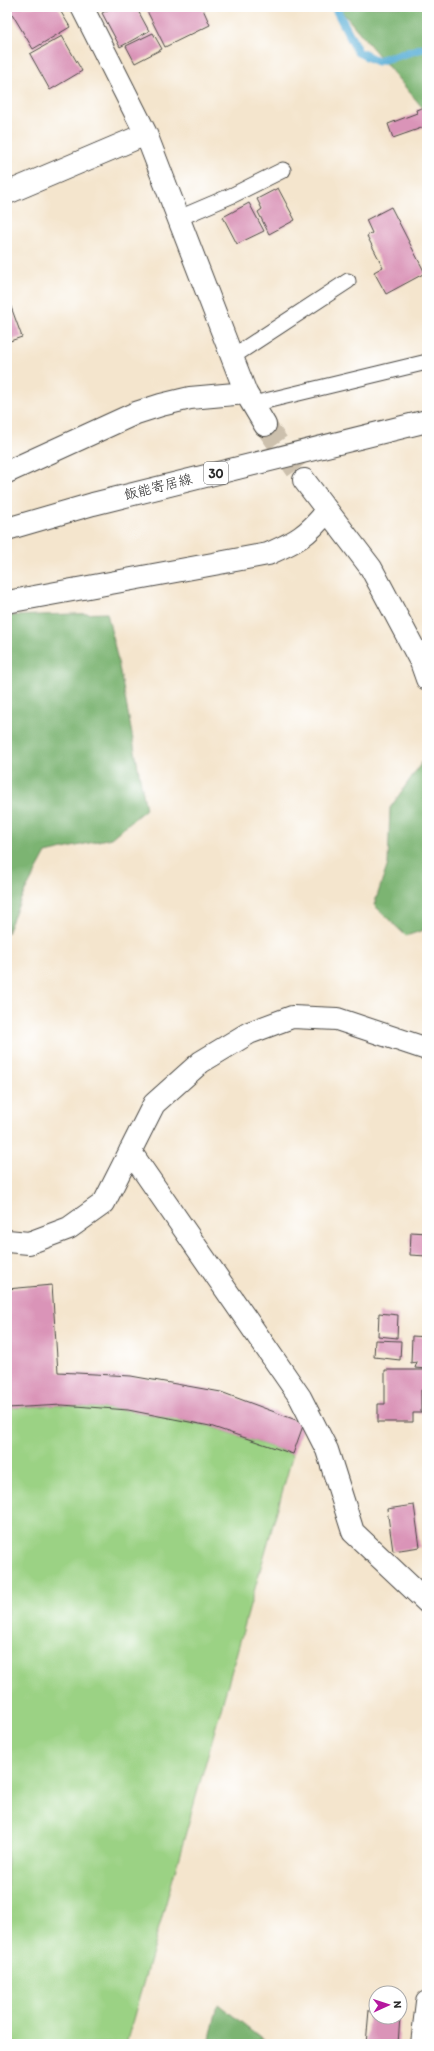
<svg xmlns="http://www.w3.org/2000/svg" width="434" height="2051" viewBox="0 0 434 2051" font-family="Itim,'Klee One',sans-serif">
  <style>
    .green { fill: #9bd284; stroke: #637e58 }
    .forest { fill: #7cb472; stroke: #54704e }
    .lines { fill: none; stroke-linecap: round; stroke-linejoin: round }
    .stream { stroke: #5aafd6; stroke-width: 9 }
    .building { fill: #da94b8 }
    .street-tunnel { stroke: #ccc0ad; stroke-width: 22; stroke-dasharray: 22 11; stroke-linecap: butt }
    .lane-casing { stroke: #494743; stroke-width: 17 }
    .street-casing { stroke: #494743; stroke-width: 24 }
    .primary-casing { stroke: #494743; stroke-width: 24 }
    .lane { stroke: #fff; stroke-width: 15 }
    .street { stroke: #fff; stroke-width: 22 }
    .primary { stroke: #fff; stroke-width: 22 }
    .labels { text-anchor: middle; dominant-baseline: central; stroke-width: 4; stroke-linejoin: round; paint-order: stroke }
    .shield { fill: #fff; stroke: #6b6b6b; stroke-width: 1 }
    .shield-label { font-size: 13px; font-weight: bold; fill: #2b2b2b }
    .street-label { font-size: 14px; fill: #2b2b2b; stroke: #fff }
  </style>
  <rect width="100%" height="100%" fill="#fff"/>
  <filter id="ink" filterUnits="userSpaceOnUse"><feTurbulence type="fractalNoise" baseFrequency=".025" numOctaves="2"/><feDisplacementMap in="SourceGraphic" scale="8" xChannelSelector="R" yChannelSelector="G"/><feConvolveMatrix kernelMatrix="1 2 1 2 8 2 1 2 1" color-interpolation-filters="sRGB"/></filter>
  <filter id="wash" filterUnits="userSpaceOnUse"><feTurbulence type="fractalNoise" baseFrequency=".012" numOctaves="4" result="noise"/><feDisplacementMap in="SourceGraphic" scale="16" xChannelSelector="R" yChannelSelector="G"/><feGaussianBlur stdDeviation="0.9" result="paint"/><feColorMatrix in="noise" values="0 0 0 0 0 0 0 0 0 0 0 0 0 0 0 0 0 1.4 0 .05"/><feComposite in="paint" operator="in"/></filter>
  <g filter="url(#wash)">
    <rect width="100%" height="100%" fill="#f4e5cd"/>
    <path class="green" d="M62 1405 128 1410 210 1426 293 1454 126 2044H7V1408Z"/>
    <path class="forest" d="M338 7H427V113Z
      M107 613C123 678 133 744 146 809L111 838 46 853 21 899 7 933V616Z
      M427 755V929L406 936 374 905 388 864 390 808Z
      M218 2004 269 2044H209Z"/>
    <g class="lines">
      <path class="stream" d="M335 7 358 52 377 61 427 47"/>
    </g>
    <g id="blocks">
      <path class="building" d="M8 7H58L70 27 33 49Z
        M113 7H136L149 31 120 47 102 13Z
        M145 7H202L210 25 165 47Z
        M153 33 162 49 135 63 126 46Z
        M62 36 82 71 50 90 30 54Z
        M427 106V126L393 138 388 124 417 113 416 110Z
        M278 188 295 220 269 234 258 212 262 209 257 199Z
        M249 203 264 231 237 244 223 217Z
        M391 207 425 273 386 294 374 272 383 267 367 236 372 233 366 220Z
        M7 296 22 337 7 342Z
        M411 1232 427 1233V1256L410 1255Z
        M52 1285 58 1372 131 1376 221 1392 304 1423 293 1454 210 1426 128 1410 62 1405 7 1408V1289Z
        M379 1313 398 1315 397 1338 378 1336Z
        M412 1336 427 1337V1369L415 1368 417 1362 411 1363Z
        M375 1340 401 1341 400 1360 374 1357Z
        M385 1370H427V1391L421 1390V1413H413V1422H378V1404H385Z
        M414 1505 420 1547 393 1551 387 1509Z
        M369 2010 376 2011V2017H400L398 2044H366Z"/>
    </g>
  </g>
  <g filter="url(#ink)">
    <use href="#blocks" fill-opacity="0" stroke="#494743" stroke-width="1"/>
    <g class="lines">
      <path class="street-tunnel" d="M265 425 304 480"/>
      <g class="lane-casing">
        <path id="lane" d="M179 218 233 195 283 170
          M232 357 348 281
          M253 404 427 362"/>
      </g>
      <g class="street-casing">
        <path id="street" d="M82 7 146 134 246 393 265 425
          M7 193 146 134
          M7 472 136 413 161 405 190 398 246 393
          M304 480 371 568 421 662 427 679
          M7 602 268 554C297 541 307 536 327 511
          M130 1151 300 1397 327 1450 353 1532 427 1602
          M7 1241 29 1243 69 1228 104 1203 154 1104 201 1062 249 1033 292 1017 337 1019 427 1049
          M422 2044 427 2002"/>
      </g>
      <g class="primary-casing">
        <path id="primary" d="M7 529 93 504 427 421"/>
      </g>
      <use href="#lane" class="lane"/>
      <use href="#street" class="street"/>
      <use href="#primary" class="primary"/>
    </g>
  </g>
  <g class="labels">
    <rect class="shield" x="204" y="462" width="24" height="22" rx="3"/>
    <g class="shield-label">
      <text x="216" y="473">30</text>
    </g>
    <g class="street-label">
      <text transform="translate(158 487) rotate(-14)">飯能寄居線</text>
    </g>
  </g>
  <rect width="434" height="2051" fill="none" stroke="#fff" stroke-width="24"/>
  <g transform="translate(388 2005) rotate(87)"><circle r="19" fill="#ffffff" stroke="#aaaaaa"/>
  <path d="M0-3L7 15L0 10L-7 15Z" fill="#b5179e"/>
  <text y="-6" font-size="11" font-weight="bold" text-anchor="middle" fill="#2b2b2b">N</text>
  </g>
</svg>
